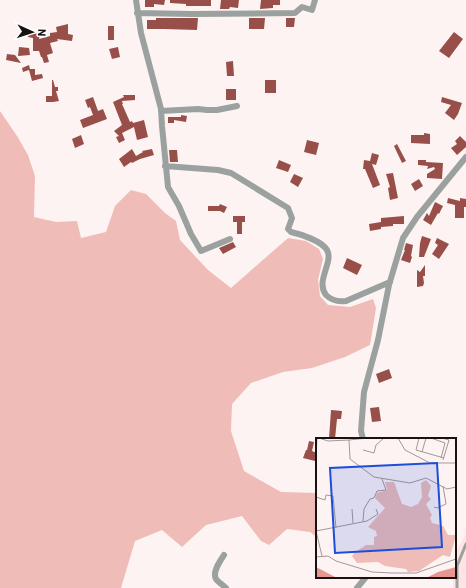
<svg xmlns="http://www.w3.org/2000/svg" width="466" height="588" viewBox="0 0 466 588" font-family="Barlow,sans-serif">
  <style>
    .built { fill: #fee4e2 }
    .green { fill: #f0bcb7 }
    .building { fill: #984f4a }
    .lines { fill: none; stroke-linecap: round; stroke-linejoin: round }
    .service { stroke: #9ba19f; stroke-width: 3 }
    .minor { stroke: #9ba19f; stroke-width: 6 }
    .inset-road { fill: none; stroke: #a19998; stroke-width: 1 }
    .view { fill: #1d4ed8; fill-opacity: 0.15; stroke: #1d4ed8; stroke-width: 2 }
    .inset-edge { fill: none; stroke: #171111; stroke-width: 2 }
  </style>
  <rect width="100%" height="100%" fill="#fdf3f2"/>
  <path class="built" d="M466 534V588H453V577H455V553Z"/>
  <path class="green" d="M0 111 17 136 28 155 35 176 34 217 56 222 77 221 81 238 106 232 115 206 131 190 146 194 165 213 176 221 180 240 208 270 231 288 288 238 306 241 319 249 323 259 318 280 320 296 328 305 350 307 373 299 376 308 370 345 345 357 312 368 283 372 251 383 232 404 231 431 244 471 281 492 317 493V537L310 532 287 529 269 545 261 541 242 516 206 525 182 547 162 530 135 541 121 588H0Z"/>
  <path class="building" d="M145 0H165L164 5 154 4V7H145Z
    M170 0H211V6H186V4L170 3Z
    M221 0H239L238 8 230 7 229 9H220Z
    M261 0H280V5H273V8L260 9Z
    M156 18H198L197 30 164 29H147V20H156Z
    M249 18H265L264 29H249Z
    M286 18H295L294 27H286Z
    M68 24V34L73 35 72 41 57 39 58 41 50 43 53 53 47 55 49 62 44 63 42 57H41L39 51H33V38L28 37 29 31 33 32V33L40 34 39 39 50 36V33L57 32 56 27Z
    M108 26H114V40H108Z
    M454 32 463 39 449 58 439 51Z
    M19 47 29 48 30 55 18 56Z
    M118 47 120 57 112 59 109 49Z
    M7 54 15 55 21 63 6 60Z
    M233 61 234 76H227L226 62Z
    M29 65 30 69H35V75L42 74 43 78 32 81 29 70 23 72 22 68Z
    M52 80H53L55 87H58V91H56L59 101 53 102H46V96H52Z
    M265 80H276V93H265Z
    M226 89H236V100H226Z
    M123 95H135V100L122 101 123 104H122L130 122 132 121 133 123 144 120 148 137 137 140 134 127 122 133 125 140 119 143 116 137 119 136 114 131 122 125 113 102 124 97Z
    M93 97 98 111 103 109 107 119 83 128 80 120 93 115 90 107 88 108 85 100Z
    M442 97 462 103 458 114 454 120 445 113 451 105 441 102Z
    M181 115 187 116 186 122 174 120V123H168V117H181Z
    M424 133 430 134V144L411 143V135H424Z
    M81 135 84 144 75 148 72 139Z
    M460 136 466 142V147L457 155 451 148 457 144 455 141Z
    M307 140 319 143 316 155 304 152Z
    M397 144 406 161 402 163 394 146Z
    M132 149 136 156 143 152 142 151 152 149 154 155 140 159 132 163 131 162 124 167 119 159Z
    M169 150H177L178 162H170Z
    M372 153 379 155 376 165 372 164 380 185 373 188 365 169H363L364 160 370 161Z
    M279 160 291 165 288 172 276 168Z
    M418 160H426V162L443 163 442 179 427 178V174L435 169 434 167 427 169 428 166 418 165Z
    M393 173 398 198 390 200 388 188 390 187 386 174Z
    M294 174 303 178 298 187 290 182Z
    M419 179 423 186 415 191 411 184Z
    M448 198 460 201V198L466 199V207H464V218H455V205L447 203Z
    M435 202 443 206 439 214 438 213 431 225 423 220 427 213 429 216Z
    M220 204 227 207 224 213 220 211H208V206H219Z
    M233 216H245V222H242V234H237V222H233Z
    M404 216V224H393V226L381 227V229L370 231 369 224 381 222V218Z
    M422 236 431 239 424 257H419L420 243Z
    M437 238 449 244 439 259 432 254 438 245 435 243Z
    M233 242 236 247 223 254 219 248Z
    M406 243 413 245 411 256 412 257 410 263 401 260 405 250H404Z
    M347 258 362 265 357 275 343 268Z
    M425 265V276H423L424 283 423 286 417 287V270L420 272Z
    M389 369 392 378 379 383 376 374Z
    M379 407 381 421 372 422 370 408Z
    M331 410 342 411 341 419H337L335 439H329Z
    M309 441 314 442 312 451 317 453 315 461 303 458 306 450H307Z"/>
  <g class="lines">
    <path class="service" d="M457 588V566L466 544"/>
    <path class="minor" d="M136 0 141 33 161 109 162 126 168 187 179 206 191 234 201 251 230 239
      M137 13 192 14 295 13 302 7 312 10 315 0
      M161 111 198 109 207 110H217L237 106
      M165 166 218 170 231 173 288 208 292 218 288 229 291 232C300 234 322 241 327 250 334 262 315 281 326 295 332 301 339 302 346 301L390 282
      M363 439 361 431 364 392 378 340 389 285 403 238 417 217 466 157
      M224 555C220 561 212 572 216 579 218 582 223 585 226 588
      M357 588 366 577"/>
  </g>
  <g transform="translate(316 438)">
    <rect width="140" height="140" fill="#fdf3f2"/>
    <path d="M110 42 115 48 112 58 115 61 110 66 116 77 114 80 116 85 127 88 132 97H140L134 119 127 117 103 133 92 134 90 131 69 128 62 124 41 125 36 118 38 115 50 107H58V99L61 98 60 93 52 89 69 70 59 60 61 55 71 52 69 44H78L86 66 95 69 102 66 106 59 105 45Z" fill="#f0bcb7"/>
    <path d="M0 129 4 131 21 140H0ZM140 129V140H110L122 134Z" fill="#e79790"/>
    <path class="inset-road" d="M3 0 12 3 33 2 34 21 58 39 94 45 110 40 131 51 140 49M82 0 89 12 114 25H140M103 0 100 12 128 20M115 0 129 5 125 20M126 0 133 2 127 22M33 2 52 0M47 12 58 15 60 7 68 0M106 14 110 0M0 16 1 0M0 59 9 62 10 57 17 58 20 90M118 69 121 70 130 66 127 48M36 71 37 85M47 83 48 71 54 61 58 60 61 53 70 52 66 41M6 118 0 93 51 83 62 76 60 71M0 119 12 118 20 123 56 134 76 135H100L140 121"/>
    <path class="view" d="M121 25 126 109 19 115 14 30Z"/>
    <rect width="140" height="140" class="inset-edge"/>
  </g>
  <g transform="translate(32 32) rotate(93)" stroke="#ffffff" stroke-width="3" paint-order="stroke">
  <path d="M0-3L7 15L0 10L-7 15Z" fill="#171111"/>
  <text y="-6" font-size="11" font-weight="bold" text-anchor="middle" fill="#171111">N</text>
  </g>
</svg>
